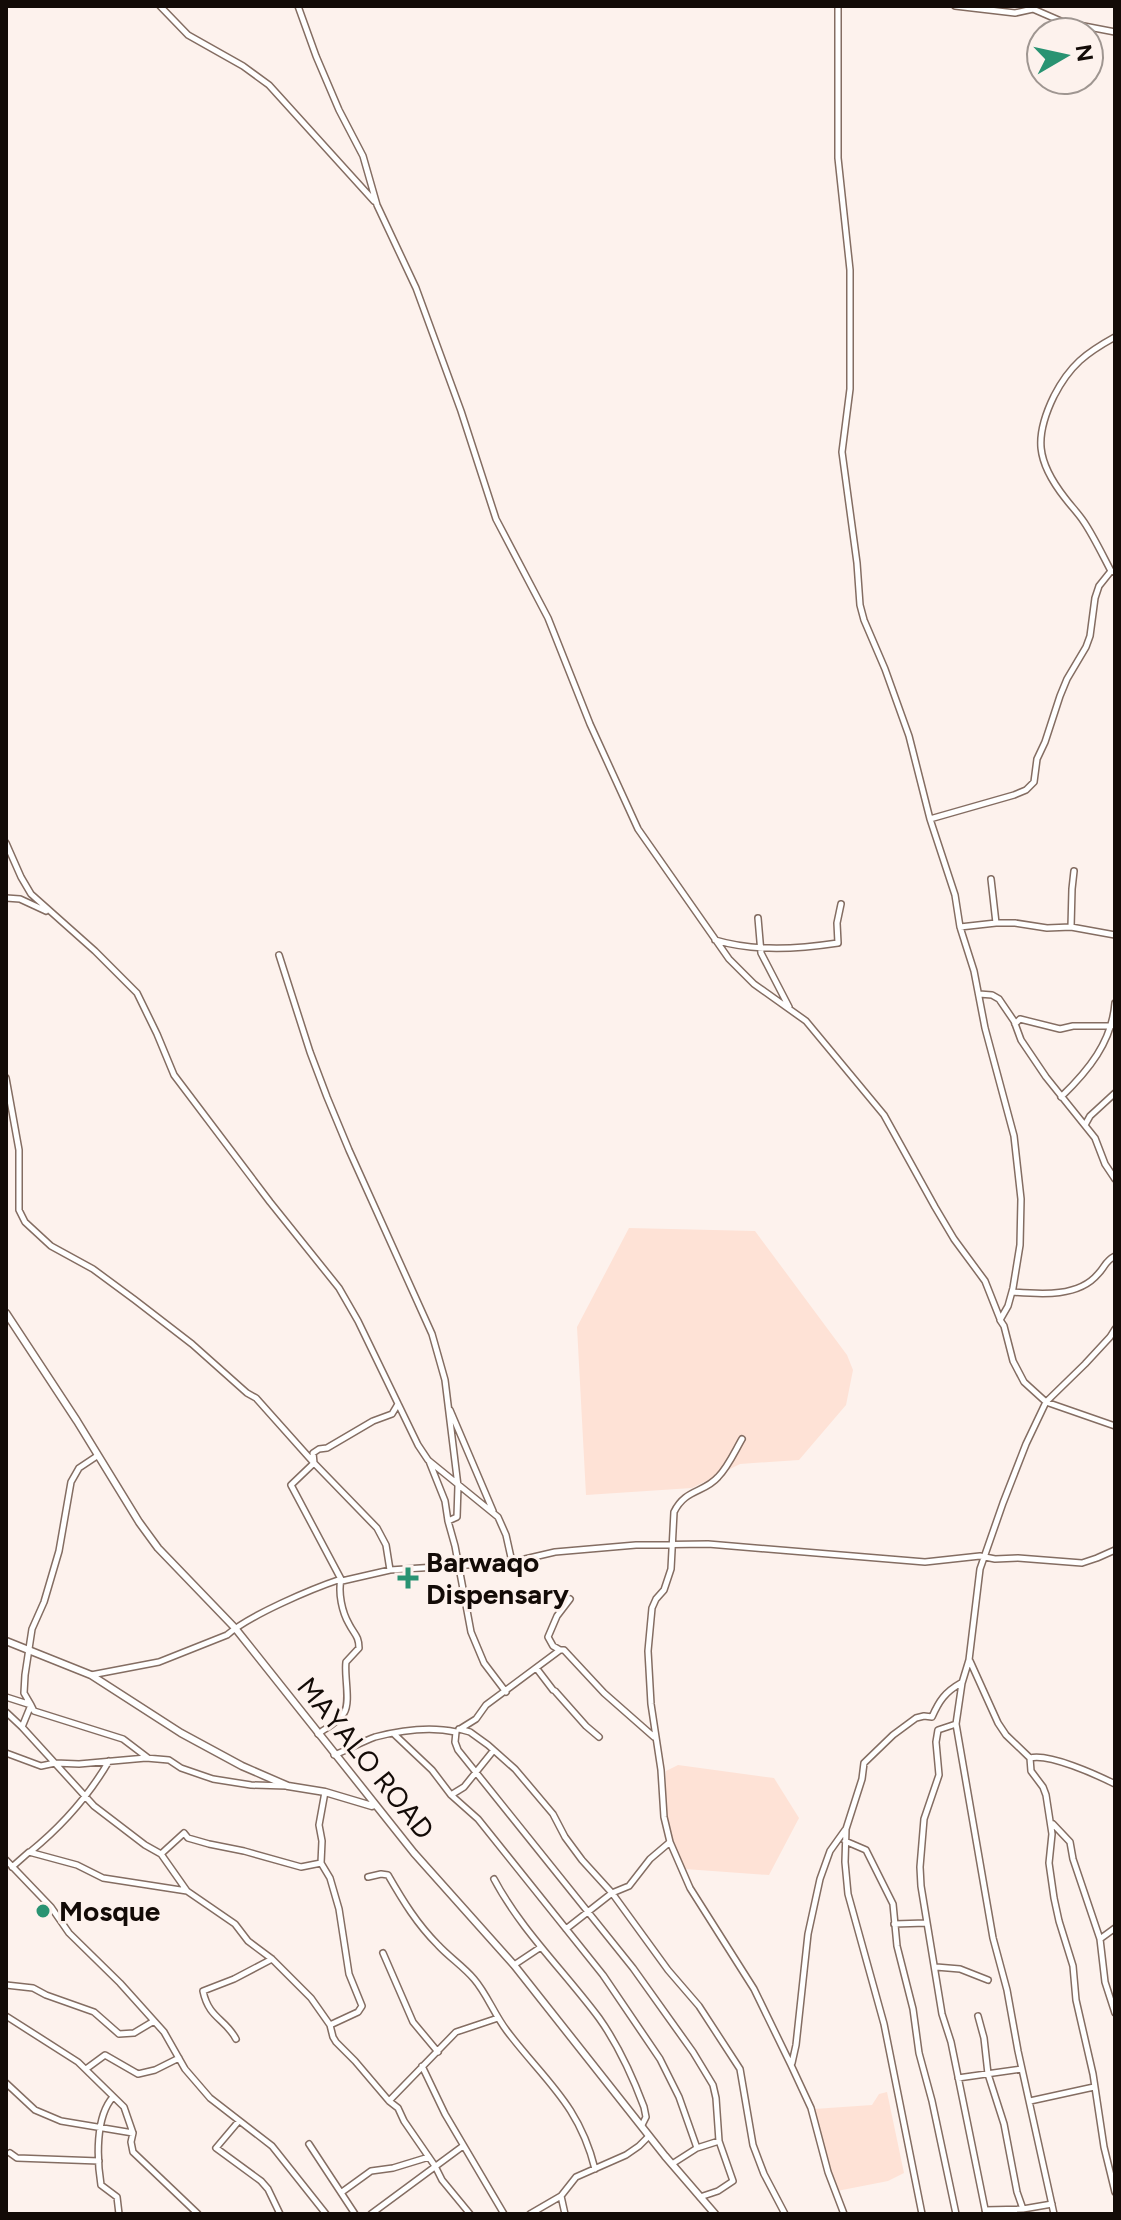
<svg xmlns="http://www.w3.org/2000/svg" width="1121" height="2220" viewBox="0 0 1121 2220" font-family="Figtree,sans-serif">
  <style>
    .built { fill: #fee2d6 }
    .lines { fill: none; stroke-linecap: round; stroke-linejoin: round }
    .minor-casing { stroke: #846d62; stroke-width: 8 }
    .tertiary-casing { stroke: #846d62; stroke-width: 9 }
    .minor { stroke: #fff; stroke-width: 5 }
    .tertiary { stroke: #fff; stroke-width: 6 }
    .poi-dot { fill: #299372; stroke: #fdf2ed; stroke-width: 3 }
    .labels { text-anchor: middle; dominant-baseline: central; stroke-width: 6; stroke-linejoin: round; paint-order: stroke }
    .poi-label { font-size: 28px; font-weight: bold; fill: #130b07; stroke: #fdf2ed; text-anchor: start }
    .street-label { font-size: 28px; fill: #130b07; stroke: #fdf2ed }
  </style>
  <rect width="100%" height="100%" fill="#fdf2ed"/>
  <path class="built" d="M629 1228 755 1231 847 1355 853 1370 846 1405 799 1460 740 1464 692 1488 586 1495 577 1327Z
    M678 1765 774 1778 799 1818 769 1875 685 1869 666 1827V1771Z
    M887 2092 904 2173 888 2181 837 2191 829 2174 814 2109 872 2105 879 2094Z"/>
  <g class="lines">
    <g class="minor-casing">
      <path id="minor" d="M160 6 188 35 243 66 269 85 374 201
        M298 6 316 56 339 110 363 156 377 205 416 288 461 411 496 519 548 618 590 724 638 829 729 959 754 984 806 1021 884 1115 935 1207 954 1239 985 1281 1000 1319
        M838 6V158L850 270V389L842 452 857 563 860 605 864 620 885 669 909 736 930 819 955 895 960 927 974 971 985 1028 1014 1136 1021 1199 1020 1245 1013 1288 1008 1306 1000 1320 1004 1326 1013 1361 1024 1382 1046 1402 1115 1426
        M955 6 1015 13 1033 9 1063 22 1115 32
        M1115 337C1086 353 1070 365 1054 396 1034 437 1036 461 1065 498 1071 506 1078 513 1084 522 1094 537 1102 554 1111 571L1115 572
        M930 819 1014 795 1026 790 1034 782 1037 759 1045 742 1060 696 1067 679 1086 647 1090 636 1095 598 1099 586 1111 571
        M6 843 21 877 31 894 95 951 137 993 157 1034 174 1075 270 1202 339 1288 358 1321 418 1445 428 1460 498 1517 506 1535 512 1562
        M991 879 996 923
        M6 898 20 899 46 911
        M758 918 761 953 789 1007
        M960 927 996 923H1015L1047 928 1071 927 1115 935
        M1071 927 1072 889 1074 871
        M715 940C755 952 798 949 838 943L837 923 841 904
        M279 955 310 1052 327 1097 349 1150 432 1334 445 1380 458 1486 457 1517 448 1521 455 1546 471 1632 484 1663 506 1692
        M979 994 992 995 999 999 1014 1021 1021 1040 1046 1077 1095 1138 1105 1164 1115 1179
        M1015 1024 1020 1019 1060 1029 1073 1026H1111
        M6 1078 19 1150V1210L25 1222 51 1246 93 1269 135 1300 192 1344 247 1393 256 1398 314 1463 377 1528 386 1545 390 1570
        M1061 1097C1088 1071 1112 1042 1115 1003
        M1085 1125 1090 1116 1115 1093
        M1012 1292C1039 1294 1078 1298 1098 1274 1105 1267 1105 1261 1115 1256
        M398 1404 392 1414 373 1421 327 1448 319 1449 313 1453 314 1463 291 1485 342 1581 390 1570 512 1562 555 1552 636 1545 708 1544 925 1562 980 1556 995 1559 1018 1558 1082 1563 1097 1558 1115 1550
        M450 1410 493 1511
        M742 1439C735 1451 728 1467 718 1477 704 1493 685 1489 674 1512L671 1569 664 1590 656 1599 652 1608 648 1651 651 1704 661 1770 664 1817 670 1842 690 1888 754 1989 791 2065 811 2108 828 2172 844 2214
        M429 1461 445 1501 448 1521
        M560 1650 553 1646 548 1637 557 1616 570 1599
        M970 1661 998 1723 1006 1735 1030 1758 1031 1771 1043 1787 1046 1795 1052 1834 1049 1863 1054 1898 1059 1921 1073 1966 1076 2000 1093 2074 1104 2147 1115 2192
        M537 1669 553 1690 555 1691 586 1726 599 1737
        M91 1675 159 1662 227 1635C250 1615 311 1589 341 1579 338 1593 342 1612 349 1624 354 1634 359 1636 359 1648L346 1662C344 1676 351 1702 344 1713 338 1722 326 1728 318 1734
        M6 1697 31 1705 34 1711 123 1739 148 1758
        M6 1712 22 1727 94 1806 145 1845 161 1854 187 1891 235 1924 248 1941 272 1959 311 1998 330 2025 333 2037 336 2042 355 2061 389 2101 398 2108 404 2121 435 2166 442 2180 470 2214
        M956 1724 938 1730 936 1742 939 1775 924 1819 920 1867 921 1886 942 2014 951 2042 986 2214
        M22 1727 31 1705 24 1693 25 1675 32 1629 44 1602 59 1551 71 1482 79 1468 97 1456
        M459 1729 470 1732 488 1745 515 1769 553 1814 565 1837 582 1860 612 1893 668 1970 699 2006 740 2069 753 2145 764 2174 785 2214
        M460 1729 476 1719 486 1705 560 1650H564L604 1693 654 1737
        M456 1732 455 1742 458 1750 633 1968 693 2052 713 2085 716 2098 719 2141 733 2181 718 2191 700 2197
        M394 1734 432 1770 451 1795 478 1819 603 1975 660 2059 679 2097 697 2148
        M6 1753 41 1766 55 1763 79 1764 146 1758 169 1760 181 1768 213 1779 251 1785 287 1786
        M334 1755C348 1750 361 1742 375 1737 402 1730 429 1726 456 1732
        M1030 1758C1049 1753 1097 1775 1115 1784
        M325 1792 319 1825 322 1841 321 1863 330 1878 339 1909 349 1974 362 2006 358 2012 330 2025
        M451 1795 464 1787 493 1751
        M1053 1824 1070 1842 1073 1859 1100 1939 1105 1982 1115 2013
        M845 1841 866 1850 893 1904 897 1946 913 2009 919 2053 932 2101 956 2214
        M30 1852C62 1826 88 1797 109 1761
        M161 1854 184 1833 188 1838 209 1844 244 1851 301 1867 321 1863
        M6 1860 51 1907 69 1933 120 1983 164 2032 185 2069 210 2098 272 2146 326 2214
        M12 1867 29 1852 77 1865 103 1878 187 1891
        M368 1877 381 1874 388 1875C403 1901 417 1924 438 1945 449 1957 463 1966 474 1979 487 1994 494 2014 507 2031 544 2080 579 2104 595 2169
        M494 1879C521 1930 564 1971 599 2018 619 2046 632 2075 644 2107L646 2117 642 2125
        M894 1924 926 1923
        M566 1929 612 1893 629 1886 650 1859 670 1842
        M1100 1939 1115 1928
        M383 1953 413 2022 438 2052
        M514 1965 541 1947
        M936 1967 960 1969 988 1980
        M6 1985 33 1988 46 1995 94 2012 119 2034 134 2033 154 2021
        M6 2016 78 2062 124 2107 133 2133 131 2142 133 2152 198 2214
        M978 2016 984 2038 988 2074 1004 2124 1017 2192 1023 2209
        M236 2039C225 2018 209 2019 203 1991L234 1979 272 1959
        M792 2063 796 2045 808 1934 820 1879 830 1851 845 1830
        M422 2066 445 2114 504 2214
        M86 2069 105 2055 138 2074 155 2070 179 2058
        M958 2078 1022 2069
        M6 2083 35 2110 61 2121 133 2133
        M113 2097C95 2117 97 2160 101 2185L117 2197 119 2214
        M389 2101 456 2032 498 2018
        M1030 2101 1094 2087
        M238 2122 216 2148 261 2181 268 2189 280 2214
        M309 2144 355 2214
        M10 2153 17 2158 99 2161
        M672 2164 697 2148 719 2141
        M342 2192 371 2171 393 2168 429 2157
        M561 2196 565 2214
        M985 2210 1023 2209 1052 2204
        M371 2214 463 2146
        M530 2214 561 2196 576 2177 626 2155 639 2146 649 2136
        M922 2214 884 2024 848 1894 845 1862 846 1829 862 1779 864 1763 893 1735 916 1718 924 1716 932 1717C939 1701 945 1692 961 1683
        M1054 2214 1018 2051 1007 1990 993 1938 956 1724 962 1683 969 1660 980 1569 1003 1503 1026 1444 1046 1402 1085 1364 1110 1337 1115 1329"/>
    </g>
    <g class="tertiary-casing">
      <path id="tertiary" d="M6 1313 77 1421 139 1522 158 1548 235 1628 414 1853 514 1965 665 2156 715 2214
        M6 1641 91 1675 181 1733 242 1766 288 1786 325 1792 372 1806 375 1805"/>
    </g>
    <use href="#minor" class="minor"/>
    <use href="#tertiary" class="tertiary"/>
  </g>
  <g class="poi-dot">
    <path d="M404 1566h8v8h8v8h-8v8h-8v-8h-8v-8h8z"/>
    <circle cx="43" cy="1911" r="8"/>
  </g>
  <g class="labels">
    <g class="poi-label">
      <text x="426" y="1562">Barwaqo<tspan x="426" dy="32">Dispensary</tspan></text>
      <text x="59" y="1911">Mosque</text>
    </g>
    <g class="street-label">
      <text transform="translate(366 1758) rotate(51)">MAYALO ROAD</text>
    </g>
  </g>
  <rect width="1121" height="2220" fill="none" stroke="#130b07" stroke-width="16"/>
  <g transform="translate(1065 56) rotate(81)"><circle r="38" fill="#fdf2ed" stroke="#9f9691" stroke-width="2"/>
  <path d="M0-6L14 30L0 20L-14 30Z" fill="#299372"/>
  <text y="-12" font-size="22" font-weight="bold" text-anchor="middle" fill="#130b07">N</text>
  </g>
</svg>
